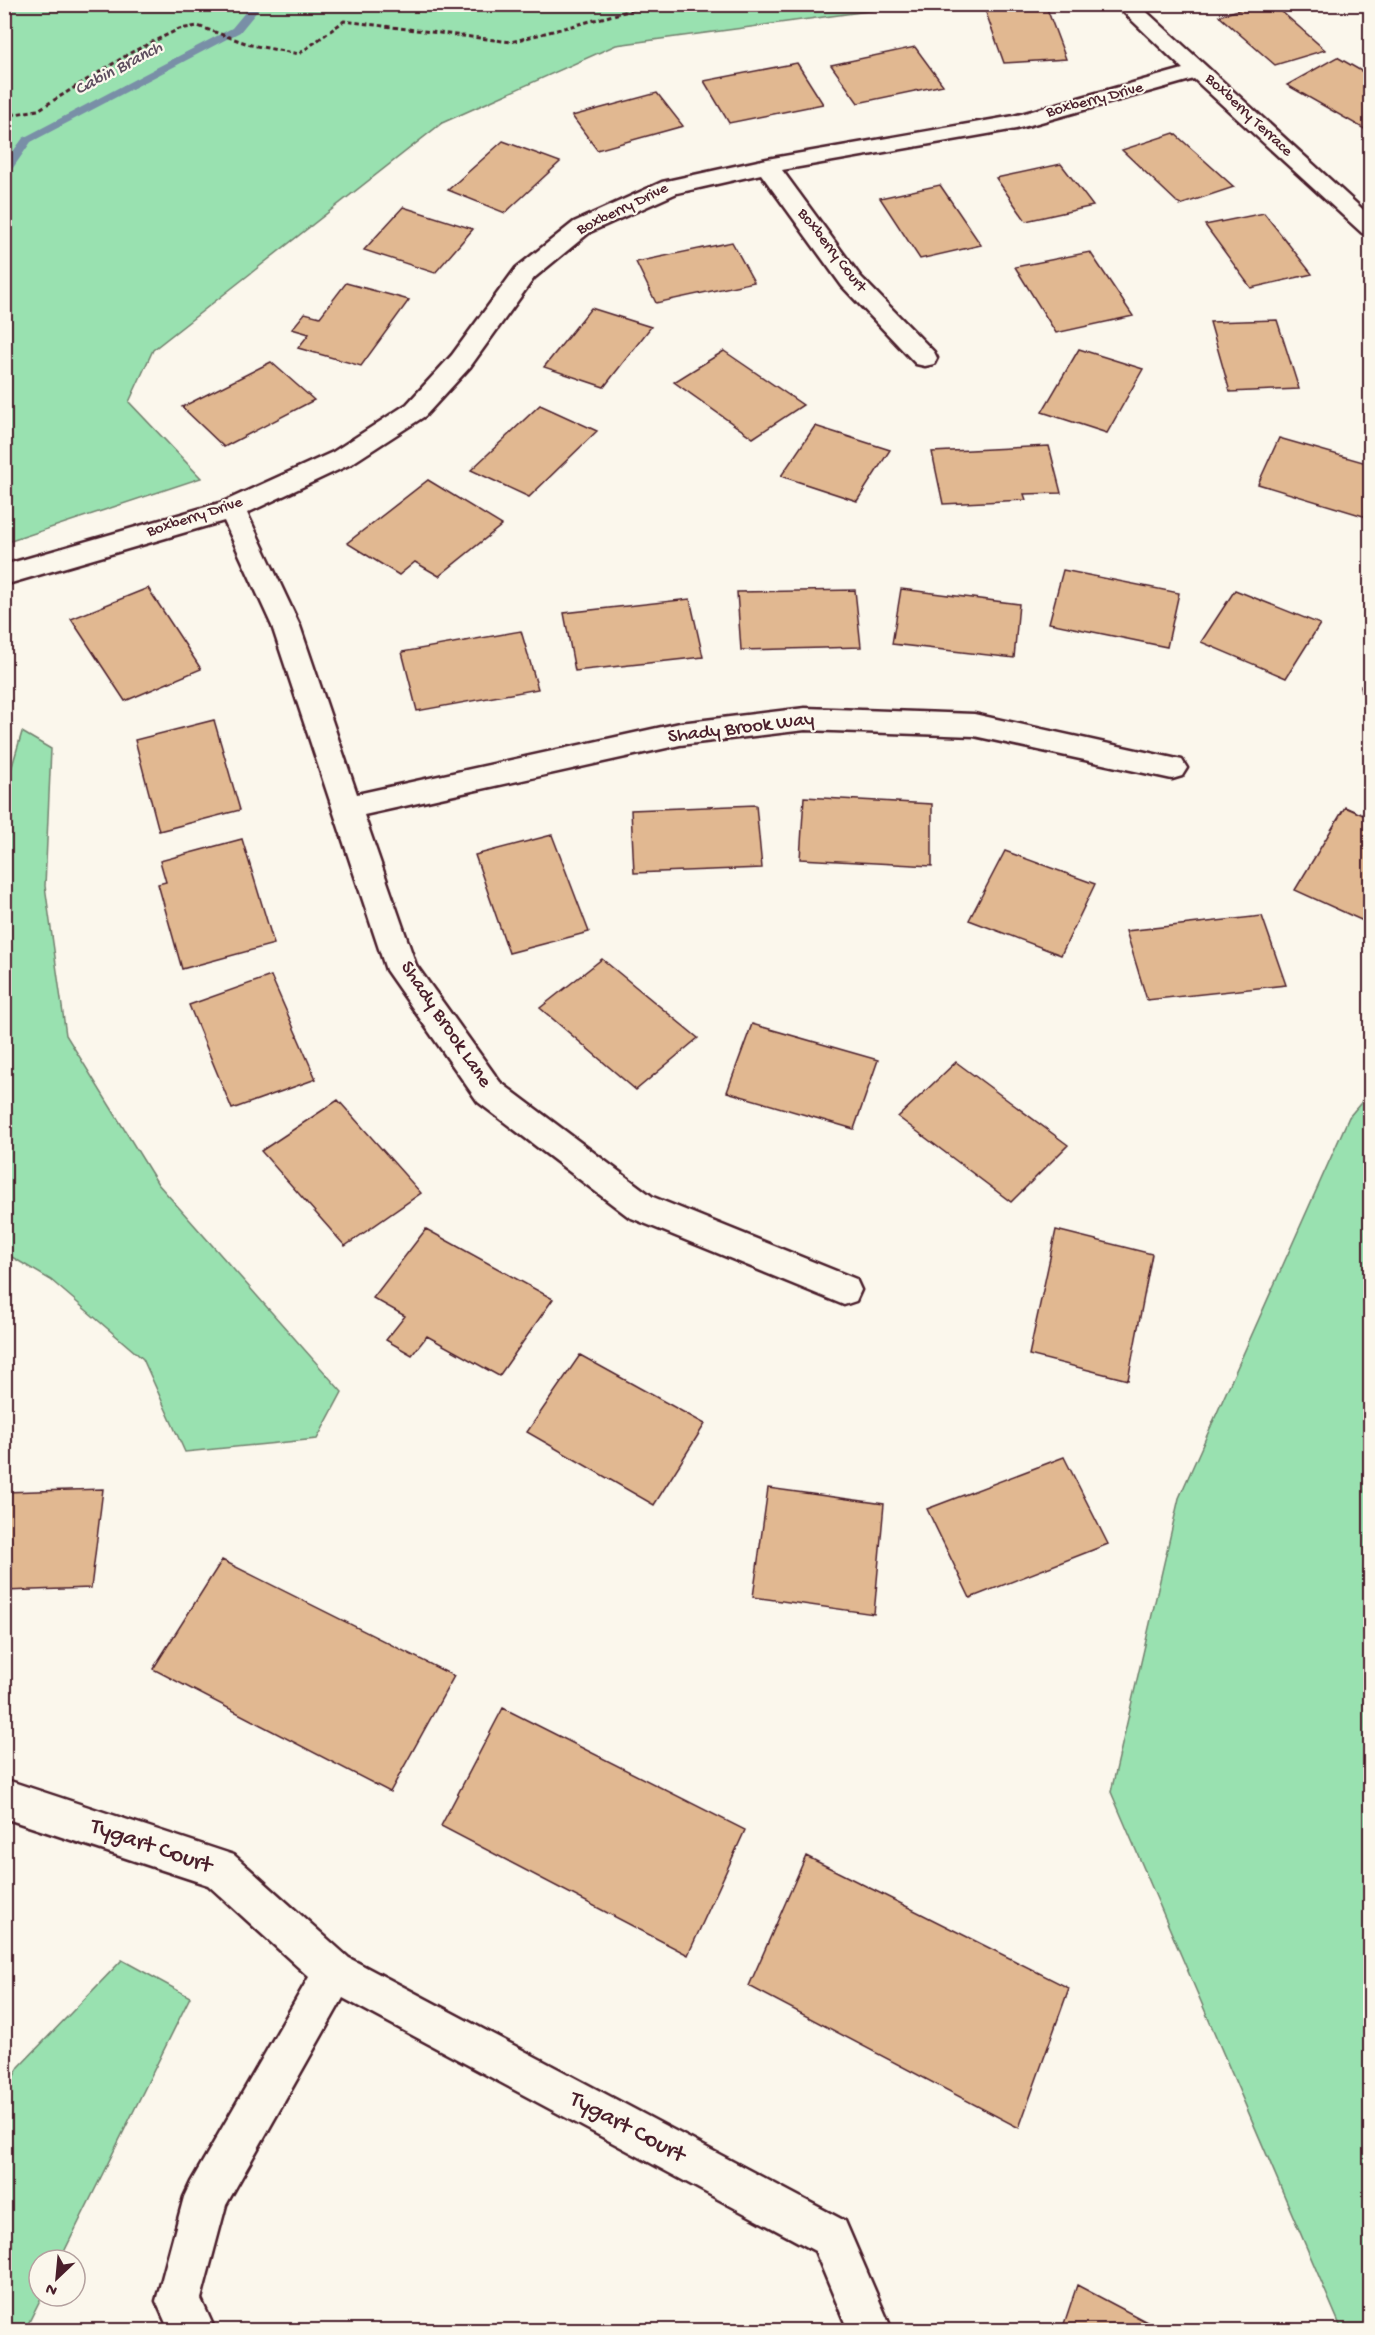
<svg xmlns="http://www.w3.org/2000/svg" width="1375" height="2335" viewBox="0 0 1375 2335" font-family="'Gochi Hand',sans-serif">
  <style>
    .green { fill: #99e1b0; stroke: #72806e; stroke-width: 1.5 }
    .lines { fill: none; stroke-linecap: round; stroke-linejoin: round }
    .stream { fill: #798fa7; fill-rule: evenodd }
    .building { fill: #e1b891; stroke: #4a1f2b; stroke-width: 1.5 }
    .minor-casing { stroke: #4a1f2b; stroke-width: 5 }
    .path { stroke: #4a1f2b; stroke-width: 3; stroke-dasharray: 4.5 3; stroke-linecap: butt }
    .minor { fill: #fbf7ec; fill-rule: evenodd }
    .labels { text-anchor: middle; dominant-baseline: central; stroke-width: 4.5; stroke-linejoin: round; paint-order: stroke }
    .far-street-label { font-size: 16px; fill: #4a1f2b; stroke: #fbf7ec }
    .far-water-label { font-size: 18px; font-style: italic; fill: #5e4e5f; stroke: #fbf7ec }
    .street-label { font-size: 20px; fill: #4a1f2b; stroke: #fbf7ec }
    .near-street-label { font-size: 24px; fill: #4a1f2b; stroke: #fbf7ec }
  </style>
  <rect width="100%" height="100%" fill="#fbf7ec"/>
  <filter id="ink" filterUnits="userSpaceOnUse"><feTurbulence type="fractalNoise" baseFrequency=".0167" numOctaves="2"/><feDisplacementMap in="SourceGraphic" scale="12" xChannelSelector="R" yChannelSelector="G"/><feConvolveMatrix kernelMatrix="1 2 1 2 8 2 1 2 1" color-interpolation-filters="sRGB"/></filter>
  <g filter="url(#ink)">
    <path class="green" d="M882 5 891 8 616 45 442 123 153 350 129 402 201 478 5 543V5Z
      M22 732 51 749 45 886 66 1035 158 1184 342 1392 317 1439 185 1452 143 1359 51 1280 5 1253 4 794Z
      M1370 1092V2330H1342L1111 1792 1179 1498 1349 1117Z
      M122 1960 190 1997 60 2260H39V2296H42L25 2330H5V2092L19 2067Z"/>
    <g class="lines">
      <path class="stream" d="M252 4H263L240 32 31 142 8 175 4 176V164L23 138 232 28Z"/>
    </g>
    <path class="building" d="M1257 4H1273L1325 50 1275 65 1219 16Z
      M1046 6 1066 59 1004 63 985 10Z
      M915 47 943 85 858 103 831 65Z
      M1337 57 1370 76V128L1366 130 1287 85Z
      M797 63 823 104 729 123 704 81Z
      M657 93 683 126 597 150 572 116Z
      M1174 133 1234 187 1180 205 1122 150Z
      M503 141 560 162 505 213 448 190Z
      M1061 164 1093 206 1026 221 996 178Z
      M940 185 981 245 920 259 880 198Z
      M403 207 473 229 435 273 364 250Z
      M1264 213 1312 274 1251 288 1205 225Z
      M732 242 754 282 656 303 636 262Z
      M1090 252 1133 316 1056 333 1015 267Z
      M346 283 409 300 361 366 298 348 309 334 292 329 305 313 320 317Z
      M591 308 651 327 604 387 544 367Z
      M1277 320 1299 389 1230 392 1210 322Z
      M1079 349 1143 369 1107 433 1042 412Z
      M724 351 803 405 753 438 674 382Z
      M271 362 314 400 224 447 182 407Z
      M540 405 597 431 529 497 471 470Z
      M815 426 890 450 857 501 781 476Z
      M1279 438 1370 464V518L1258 484Z
      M1049 446 1061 493 1024 494 1026 500 943 504 932 452Z
      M428 480 502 525 439 576 415 562 399 575 347 543Z
      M1063 570 1179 593 1167 647 1049 623Z
      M148 588 201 669 125 701 71 619Z
      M901 589 1019 604 1014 658 892 644Z
      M855 590 861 647 741 650 737 592Z
      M1235 590 1320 624 1286 678 1201 642Z
      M690 599 703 657 575 671 564 613Z
      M521 631 538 689 417 711 402 652Z
      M1361 686H1370V745Z
      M214 720 240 810 159 831 135 740Z
      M804 797 932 804V866L800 859Z
      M756 805 762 868 634 873 631 810Z
      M1345 807 1370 818V924L1295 890Z
      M552 835 589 932 509 953 475 855Z
      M242 839 274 944 182 969 158 884 166 882 160 861Z
      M1005 851 1095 884 1061 955 969 920Z
      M1262 916 1286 985 1147 1000 1126 931Z
      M602 959 698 1038 636 1090 540 1008Z
      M271 976 316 1079 232 1109 189 1005Z
      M752 1024 878 1060 854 1129 727 1092Z
      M956 1062 1068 1145 1011 1202 898 1117Z
      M338 1100 421 1193 345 1246 261 1151Z
      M426 1229 553 1299 499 1376 427 1336 412 1355 386 1340 405 1316 373 1298Z
      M1056 1230 1152 1254 1128 1380 1029 1355Z
      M580 1355 705 1424 654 1505 527 1432Z
      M1064 1457 1108 1544 970 1598 927 1509Z
      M768 1488 884 1504 874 1614 753 1597Z
      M103 1489 91 1588 4 1591V1492Z
      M222 1560 454 1676 390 1792 153 1669Z
      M503 1708 745 1830 688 1955 441 1826Z
      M806 1856 1069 1988 1019 2128 749 1986Z
      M1077 2285 1162 2330H1062Z"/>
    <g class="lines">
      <g class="minor-casing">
        <path id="minor" d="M1115 4H1138L1370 216V235L1362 233 1194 79 1016 129 782 170 860 276 934 352 937 358 934 364 925 366 916 364 842 286 761 174 677 193 590 232 534 278 470 367 425 416 351 464 247 513 300 626 357 794 680 723 805 708 974 714 1182 760 1187 768 1182 776 1172 779 974 736 805 730 680 745 364 815 416 965 500 1082 653 1197 856 1279 861 1290 856 1301 844 1305 629 1217 478 1102 386 970 272 626 224 521 4 585V565L223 502 333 452 407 404 452 355 516 268 574 222 662 182 767 159 1014 116 1183 69Z
          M4 1779 234 1855 349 1958 845 2221 892 2330H848L815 2251 343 1998 226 2205 201 2299 215 2330H169L156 2301 184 2197 191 2182 309 1977 208 1885 4 1818Z"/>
      </g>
      <path class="path" d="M4 116 38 110 132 52 179 29 198 26 251 45 299 54 344 21 511 42 655 4"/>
      <use href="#minor" class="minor"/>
    </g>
  </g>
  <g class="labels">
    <g class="far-street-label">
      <text transform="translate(1095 101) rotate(-15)">Boxberry Drive</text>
      <text transform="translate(1248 116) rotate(43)">Boxberry Terrace</text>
      <text transform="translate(623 210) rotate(-26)">Boxberry Drive</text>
      <text transform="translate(831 251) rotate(52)">Boxberry Court</text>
      <text transform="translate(195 518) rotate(-18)">Boxberry Drive</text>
    </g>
    <g class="far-water-label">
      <text transform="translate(119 69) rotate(-28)">Cabin Branch</text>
    </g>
    <g class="street-label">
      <text transform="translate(741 729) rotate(-7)">Shady Brook Way</text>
      <text transform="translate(445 1025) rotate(56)">Shady Brook Lane</text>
    </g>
    <g class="near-street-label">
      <text transform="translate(151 1847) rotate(19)">Tygart Court</text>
      <text transform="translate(627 2128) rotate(28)">Tygart Court</text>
    </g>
  </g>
  <rect width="1375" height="2335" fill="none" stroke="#fbf7ec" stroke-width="24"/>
  <rect x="12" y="12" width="1351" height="2311" fill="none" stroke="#4a1f2b" stroke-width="2" filter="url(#ink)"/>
  <g transform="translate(57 2278) rotate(206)"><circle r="28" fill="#fbf7ec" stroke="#b4a19f" stroke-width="1.5"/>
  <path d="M0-4.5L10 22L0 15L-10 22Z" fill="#4a1f2b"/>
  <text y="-9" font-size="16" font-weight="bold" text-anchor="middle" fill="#4a1f2b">N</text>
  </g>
</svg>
